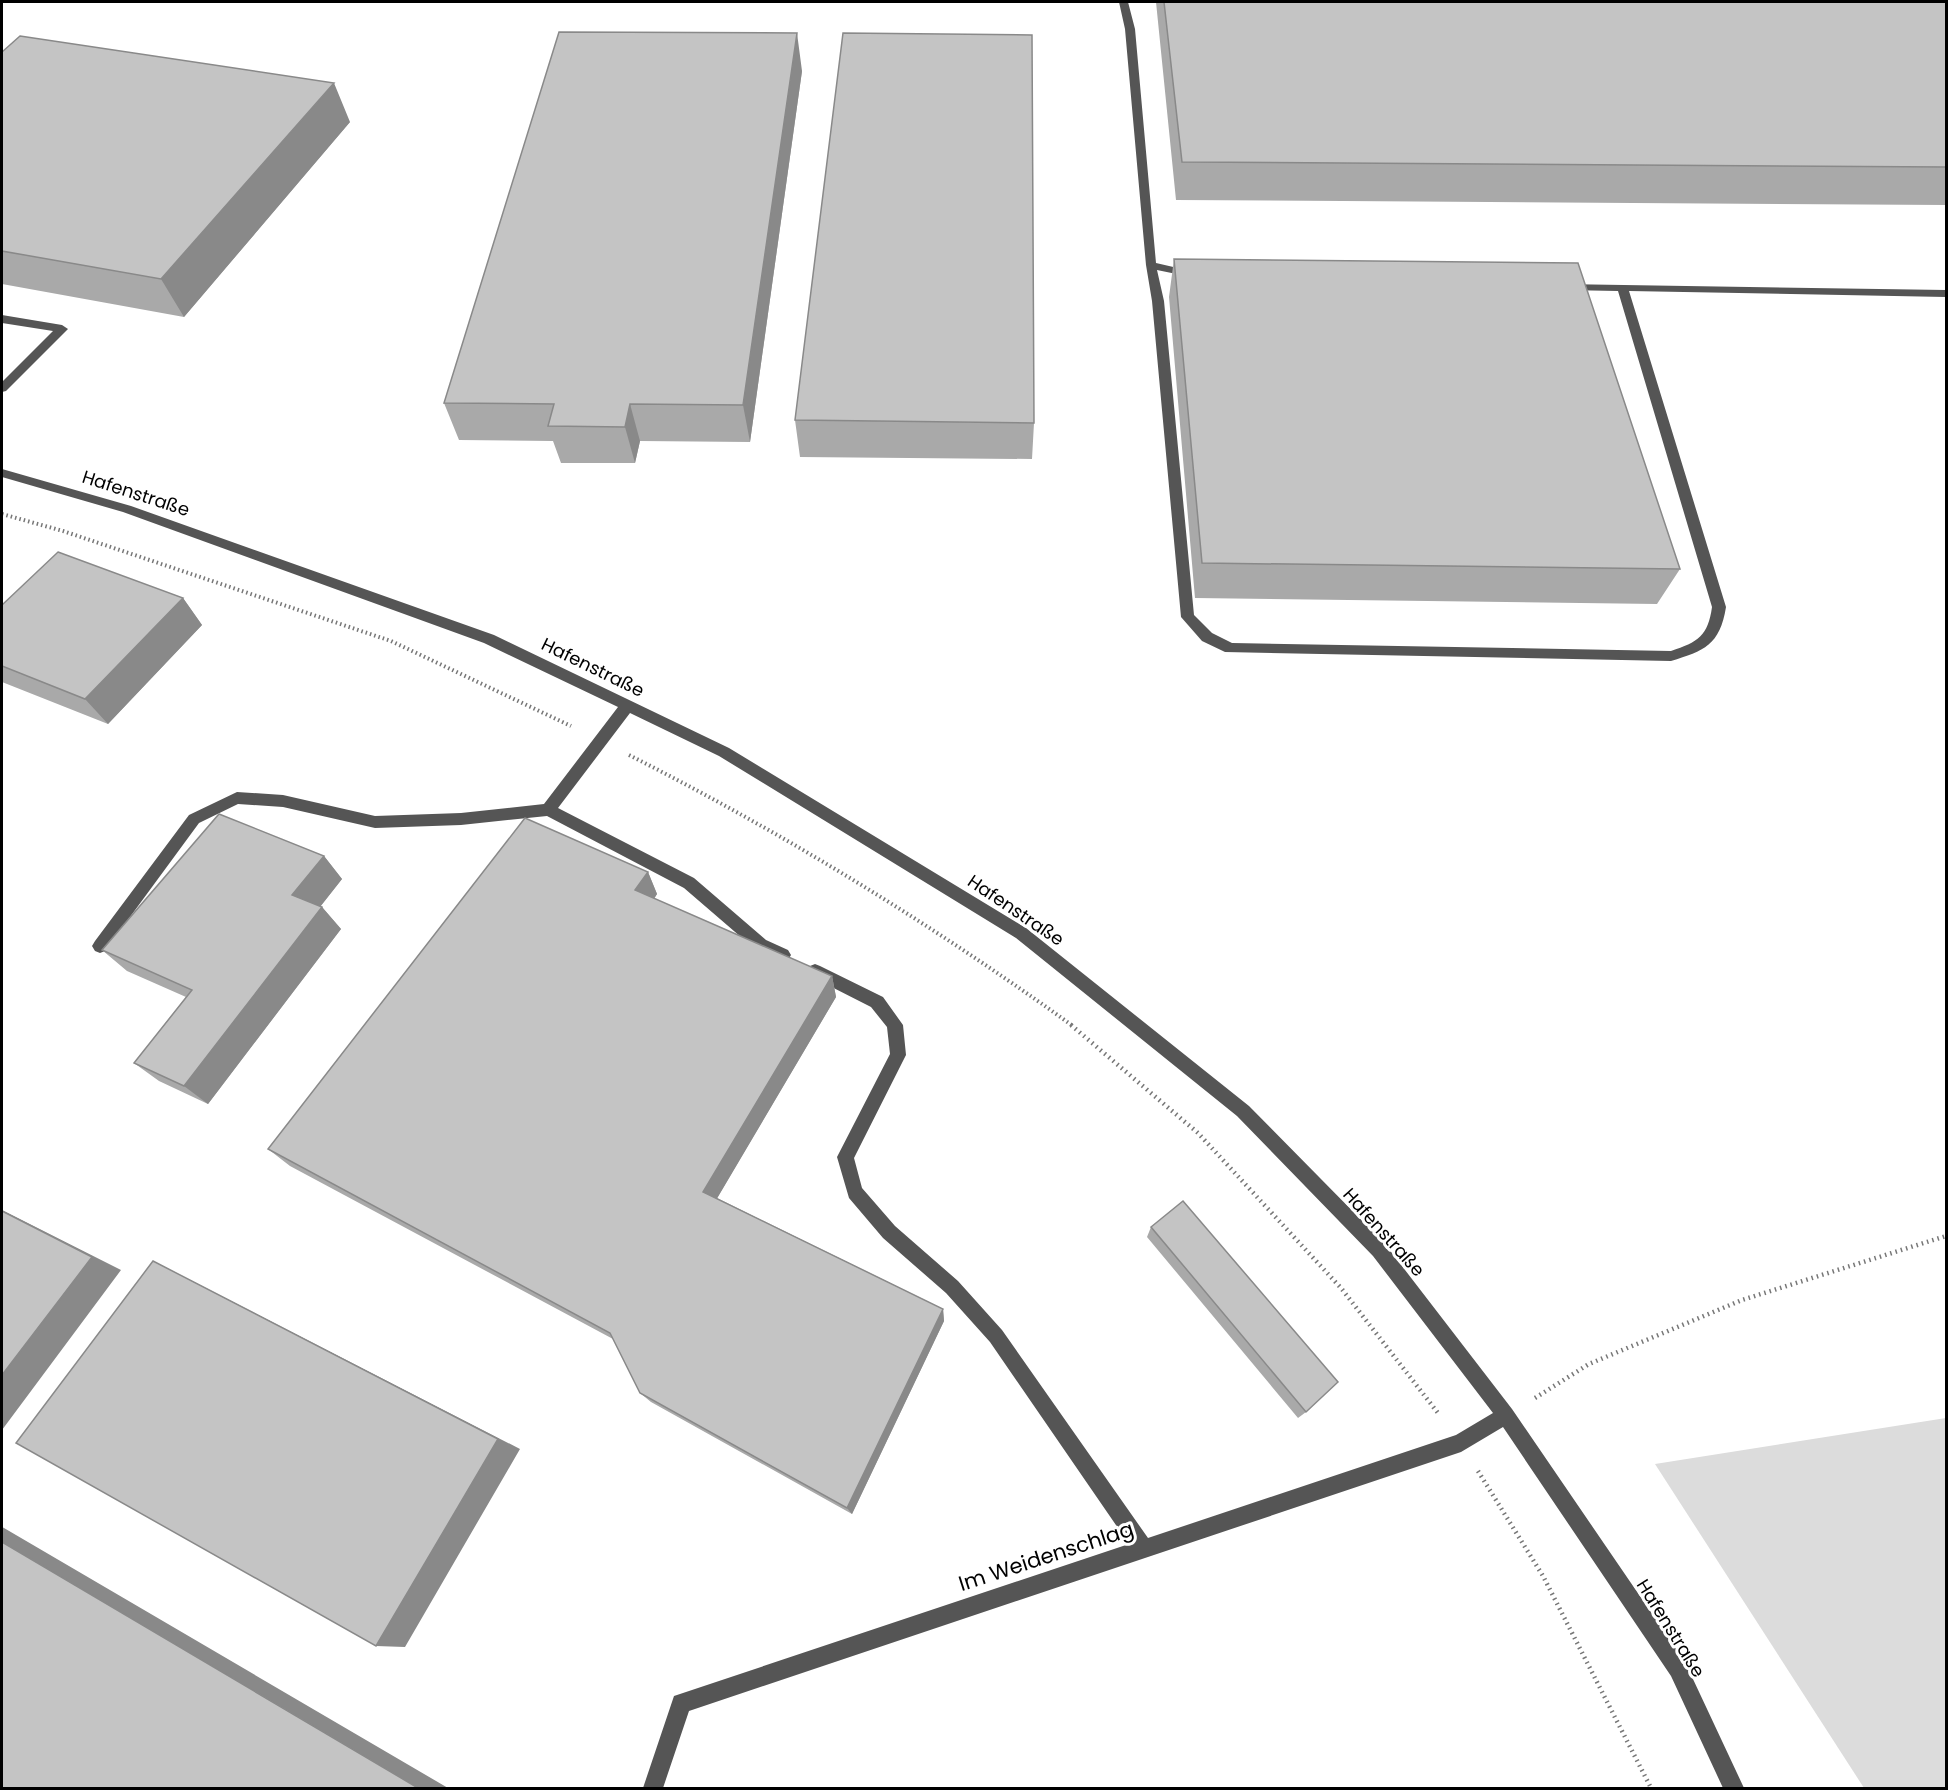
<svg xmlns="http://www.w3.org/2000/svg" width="1948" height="1790" viewBox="0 0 1948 1790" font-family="Poppins,sans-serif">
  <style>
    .green { fill: #dcdcdc }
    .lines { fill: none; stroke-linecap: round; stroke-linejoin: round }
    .path-far1 { stroke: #777; stroke-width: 4; stroke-dasharray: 1.5 3; stroke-linecap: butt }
    .path { stroke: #777; stroke-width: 4.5; stroke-dasharray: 1.5 4; stroke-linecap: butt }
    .minor { fill: #555; fill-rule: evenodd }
    .wall { fill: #a9a9a9 }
    .shaded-wall { fill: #898989 }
    .building { fill: #c4c4c4; stroke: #898989; stroke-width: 1.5 }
    .labels { text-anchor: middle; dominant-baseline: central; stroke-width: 6; stroke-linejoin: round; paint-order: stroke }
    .street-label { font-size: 18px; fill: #000; stroke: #fff }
    .near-street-label { font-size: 21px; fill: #000; stroke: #fff }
  </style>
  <rect width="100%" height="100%" fill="#fff"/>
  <path class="green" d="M1946 1418V1788H1864L1655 1464Z"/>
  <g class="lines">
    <path class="path-far1" d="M2 514 63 531 391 641 571 726
      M629 755C785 834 931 924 1073 1026"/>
    <path class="path" d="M1071 1025 1198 1133 1341 1288 1438 1413
      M1535 1398 1589 1364 1742 1300 1946 1236
      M1478 1471 1543 1576 1651 1788"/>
    <path class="minor" d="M1119 2H1128L1135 29 1156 263 1195 272 1196 274 1191 277 1157 270 1164 301 1194 615 1212 633 1232 643 1671 651C1698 642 1708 636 1712 607L1618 291 1565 290 1561 288V284L1946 290V297L1629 291 1726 607C1720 645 1704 651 1671 661L1225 652 1202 641 1181 617 1152 301 1146 265 1125 29Z
      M2 315 62 325 68 329 6 391 2 392V382L53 331 2 323Z
      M2 469 131 506 494 635 729 748 1026 928 1249 1106 1385 1244 1512 1409 1685 1662 1744 1788H1723L1671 1676 1503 1427 1461 1452 689 1711 663 1788H643L674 1696 1129 1544 990 1342 946 1293 883 1238 849 1198 837 1157 890 1054 887 1027 871 1007 810 976 807 971 810 966 815 964 820 966 883 997 903 1025 906 1055 854 1158 862 1188 895 1226 958 1281 1002 1330 1148 1538 1456 1435 1493 1413 1373 1256 1237 1116 1016 938 719 756 630 713 558 808 694 878 766 940 788 950 791 955 788 960 783 962 756 950 684 888 547 816 461 825 375 828 283 807 238 804 199 823 105 951 100 953 95 951 92 946 95 941 189 815 237 792 283 795 375 816 461 813 544 804 618 707 484 643 123 512 2 477Z"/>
  </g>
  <path class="wall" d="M1156 2H1947V205L1176 200Z
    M2 52 350 122 184 317 2 284Z
    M802 71 750 442 640 441 635 463H561L553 441 459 440 444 403Z
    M1174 259 1680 569 1657 604 1195 598 1169 297Z
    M795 420 1034 423 1032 459 800 457Z
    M183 598 202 625 108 724 2 682V605Z
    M324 856 342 879 320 907H322L341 929 208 1104 159 1081 134 1063 186 997 127 971 102 950Z
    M648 872 657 894 654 899 832 976 836 997 717 1198 943 1309 944 1321 852 1514 651 1402 640 1393 613 1339 290 1166 268 1149Z
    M1151 1227 1306 1412 1298 1418 1147 1237Z"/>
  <path class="shaded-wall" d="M797 33 802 71 750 442 743 405Z
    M334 83 350 122 184 317 161 279Z
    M630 404 640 441 635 463 625 427Z
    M183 598 202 625 108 724 85 699Z
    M324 856 342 879 312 917 292 895Z
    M648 872 657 894 645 912 635 890Z
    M322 907 341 929 208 1104 184 1086Z
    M832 976 836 997 712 1207 703 1192Z
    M2 1210 121 1270 2 1430Z
    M153 1261 520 1449 405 1647 376 1646Z
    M943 1309 944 1321 852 1514 847 1508Z
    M2 1527 4 1528 448 1788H418L2 1542Z"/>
  <path class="building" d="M1164 2H1947V167L1182 162Z
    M559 32 797 33 743 405 630 404 625 427 548 426 554 404 444 403Z
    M843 33 1032 35 1034 423 795 420Z
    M20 36 334 83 161 279 2 251V52Z
    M1174 259 1578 263 1680 569 1202 563Z
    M58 552 183 598 85 699 2 666V605Z
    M219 814 324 856 292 895 322 907 184 1086 134 1063 192 990 102 950Z
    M525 818 648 872 635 890 832 976 703 1192 943 1309 847 1508 640 1393 610 1333 268 1149Z
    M1183 1201 1338 1382 1306 1412 1151 1227Z
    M2 1211 92 1257 2 1375Z
    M153 1261 498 1439 376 1646 16 1443Z
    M2 1542 418 1788H2Z"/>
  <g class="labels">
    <g class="street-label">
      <text transform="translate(136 493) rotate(18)">Hafenstraße</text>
      <text transform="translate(593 667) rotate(26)">Hafenstraße</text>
      <text transform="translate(1016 910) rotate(34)">Hafenstraße</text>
      <text transform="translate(1384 1232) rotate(48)">Hafenstraße</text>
      <text transform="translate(1671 1628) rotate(58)">Hafenstraße</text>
    </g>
    <g class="near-street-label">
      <text transform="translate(1046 1556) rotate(-18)">Im Weidenschlag</text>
    </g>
  </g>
  <rect width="1948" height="1790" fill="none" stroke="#000000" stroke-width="6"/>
</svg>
